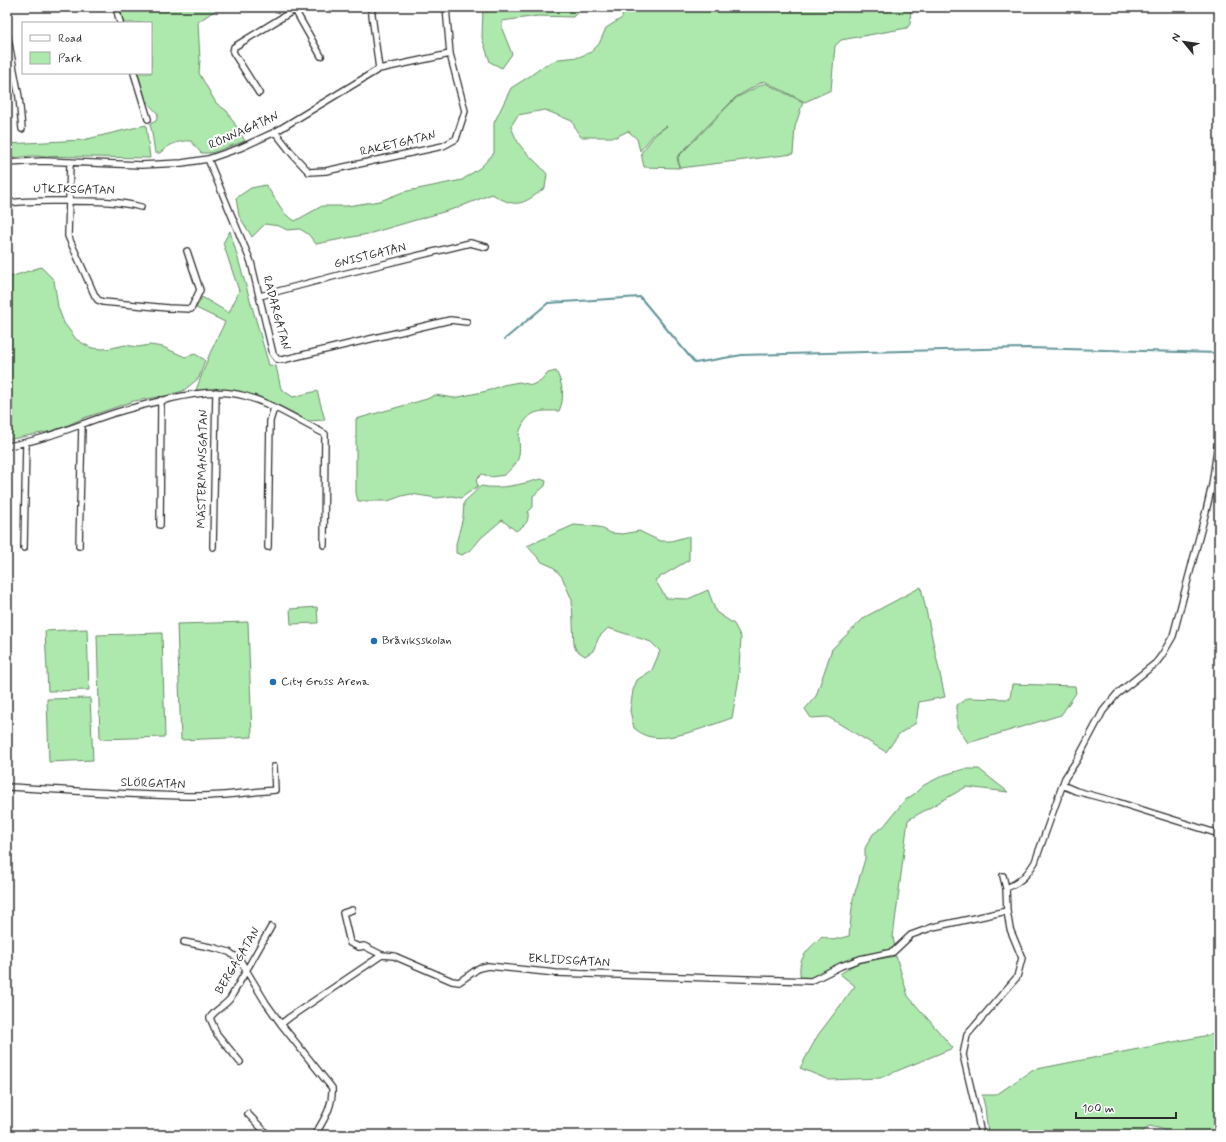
<svg xmlns="http://www.w3.org/2000/svg" width="1226" height="1142" viewBox="0 0 1226 1142" font-family="Mynerve,sans-serif">
  <style>
    .green { fill: #ade8ad; stroke: #6c8a6c }
    .lines { fill: none; stroke-linecap: round; stroke-linejoin: round }
    .stream { stroke: #649599; stroke-width: 2 }
    .street-casing { stroke: #2b2b2b; stroke-width: 8 }
    .street { stroke: #fff; stroke-width: 5.5 }
    .poi-dot { fill: #1f6fb2; stroke: #fff; stroke-width: 1.5 }
    .labels { text-anchor: middle; dominant-baseline: central; stroke-width: 4; stroke-linejoin: round; paint-order: stroke }
    .street-label { font-size: 12px; fill: #2b2b2b; stroke: #fff }
    .poi-label { font-size: 12px; fill: #2b2b2b; stroke: #fff; text-anchor: start }
  </style>
  <rect width="100%" height="100%" fill="#fff"/>
  <filter id="ink" filterUnits="userSpaceOnUse"><feTurbulence type="fractalNoise" baseFrequency=".025" numOctaves="2"/><feDisplacementMap in="SourceGraphic" scale="8" xChannelSelector="R" yChannelSelector="G"/><feConvolveMatrix kernelMatrix="1 2 1 2 8 2 1 2 1" color-interpolation-filters="sRGB"/></filter>
  <g filter="url(#ink)">
    <path class="green" d="M119 7H220L198 22 200 60 199 73 216 103 227 111 245 141 211 153H201L191 141C179 140 168 145 160 153H155L152 133 150 124 156 121 158 114 146 101 138 73H151V23H124Z
      M483 7H582L573 17 538 16 502 21V29L512 54 502 68 490 62 482 38Z
      M624 7H911L910 24 907 28 841 40 835 46 831 90 805 102 764 81 736 97 677 157 679 168 644 167 641 153 655 135 667 126 654 134 640 151 637 139 628 131 616 137H581L576 130 572 121 545 110 518 115 511 126C514 135 518 144 525 151 532 159 540 165 547 174L545 188C522 205 517 209 492 194L457 208 368 234 316 244 308 234 300 229 287 230 279 226 265 224 252 237 239 216 236 198 251 188 266 185 285 214 295 221 322 206H347L380 201 403 192 462 180 481 167 494 153V123L511 88 530 76 545 65 559 59 579 57 591 52 599 44 606 28 622 18Z
      M765 83 803 102 795 127 793 154 680 168 678 157 736 98Z
      M146 125 150 158 30 156 7 159V144L83 140Z
      M230 231 269 365 276 366 281 389 293 397 317 391 325 420 308 421 258 396 231 391 196 390 210 353 225 322 196 308 202 297 229 313 239 291 223 243Z
      M41 267 54 280 58 307 64 323 76 339 84 344 92 348 103 349 112 348 125 345 138 347 150 345 163 347 185 357 195 354 205 360 199 378 183 391 165 396 134 401 84 418 57 430 7 440V278Z
      M556 371C563 384 565 398 559 411 543 411 532 409 523 424 521 428 519 432 519 436 519 443 521 454 517 461 515 466 508 471 505 475L491 477 482 474 476 480 478 486 461 498 452 496 437 498 411 494 402 496 388 501H358L356 493V419L427 399 435 395 454 398 487 391 503 385 519 382 532 385 541 381 548 373Z
      M541 479 546 481 545 486 533 496V507L528 512C529 524 525 524 516 531L502 520 481 538 472 549 462 555 456 553V544L463 517 464 502 481 486C500 490 522 484 541 479Z
      M574 525 599 527 611 533 623 534 639 531 660 541H671L689 536V560L655 580 666 598 688 599 708 590 716 612 734 624 741 637 738 684 732 718C711 725 669 743 647 736 643 735 638 731 634 728L630 711 633 690 637 680 652 670 660 651 651 642 608 628 599 637 593 651 585 656 576 650 574 645 572 600 562 577 553 567 542 562 527 546Z
      M921 587 945 697 919 702 916 723 899 734 886 752 828 717 811 718 805 709 816 696 832 649 865 617Z
      M317 607 318 623 291 624 290 609Z
      M248 622 252 737 181 740 177 624Z
      M87 629 89 690 48 691 45 631Z
      M162 633 165 737 100 739 97 635Z
      M1012 684 1075 686 1076 693 1061 715 968 743 957 727V705L968 698 1010 699Z
      M90 698 93 760 49 762 47 699Z
      M964 769H979L1008 792 966 787 908 820 893 937 895 948C883 954 871 954 859 958 840 965 822 980 801 979 796 958 808 950 822 936L833 940 849 936 853 899 865 859V848L873 834 884 826 904 801 914 794 924 785 944 775Z
      M896 956 908 996 953 1048 880 1078 829 1080 800 1068 818 1035 855 986 840 974 857 963Z
      M1219 1033V1133L1213 1135H1171L1162 1129 1149 1126 1139 1135H988L985 1107 982 1095H996L1032 1070Z"/>
    <g class="lines">
      <path class="stream" d="M505 339 548 303 640 297 695 363 742 355 1027 348 1219 353"/>
      <g class="street-casing">
        <path id="street" d="M116 7 120 23
          M371 7 379 69
          M295 10 321 56
          M7 33 19 97 22 129
          M134 73 148 119
          M259 93 233 52 234 47 299 7
          M275 132 294 156 309 172 326 171 443 146 456 139 465 111 450 54 446 7
          M208 159 251 262 273 354 277 359 282 360 450 320 467 322
          M70 162 68 236 95 296 98 300 103 302 168 308 191 309 200 290 187 251
          M7 163 43 161 141 165 182 163 208 159 240 148 275 132 379 69 450 54
          M7 203C29 200 50 201 72 201 96 201 118 201 141 207
          M260 296 343 274 470 243 486 247
          M7 446C42 441 75 426 108 415 129 408 152 403 173 398 197 393 221 389 245 396 273 404 299 421 325 434L324 545
          M160 525 161 400
          M79 546 82 425
          M213 547 216 392
          M268 547 270 421 274 408
          M24 548 26 443
          M1062 785 1076 791 1117 802 1219 834
          M7 787C71 790 135 796 199 796 225 796 250 792 275 790L274 767
          M1006 888C1020 883 1027 875 1035 862L1065 778 1077 760 1103 711 1117 694 1156 663 1162 655 1173 636 1206 511 1212 485 1219 435
          M352 910 343 913 350 943 359 947 364 946 382 955
          M184 942 215 948 229 952 240 960 266 1003 281 1024 290 1017 382 955 394 956 452 981 459 982 479 968 488 966 556 973 811 981 841 966 860 959 893 952 911 935 933 927 1007 911
          M281 1024 332 1088C333 1107 324 1119 315 1135
          M240 1062 217 1034 210 1018C213 1012 224 1006 230 999L271 927
          M248 1114 268 1135
          M981 1135 977 1114 963 1055 967 1035 1017 977 1022 958 1010 929 1007 911 1006 888 1003 876"/>
      </g>
      <use href="#street" class="street"/>
    </g>
  </g>
  <g class="poi-dot">
    <circle cx="374" cy="641" r="4"/>
    <circle cx="273" cy="682" r="4"/>
  </g>
  <g class="labels">
    <g class="street-label">
      <text transform="translate(244 131) rotate(-24)">RÖNNAGATAN</text>
      <text transform="translate(398 144) rotate(-13)">RAKETGATAN</text>
      <text transform="translate(74 190) rotate(1)">UTKIKSGATAN</text>
      <text transform="translate(370 256) rotate(-14)">GNISTGATAN</text>
      <text transform="translate(276 313) rotate(75)">RADARGATAN</text>
      <text transform="translate(203 469) rotate(-89)">MÄSTERMANSGATAN</text>
      <text transform="translate(153 784) rotate(2)">SLÖRGATAN</text>
      <text transform="translate(238 961) rotate(-59)">BERGAGATAN</text>
      <text transform="translate(569 961) rotate(3)">EKLIDSGATAN</text>
    </g>
    <g class="poi-label">
      <text x="382" y="641">Bråviksskolan</text>
      <text x="281" y="682">City Gross Arena</text>
    </g>
  </g>
  <rect width="1226" height="1142" fill="none" stroke="#fff" stroke-width="24"/>
  <rect x="12" y="12" width="1202" height="1118" fill="none" stroke="#2b2b2b" stroke-width="1.5" filter="url(#ink)"/>
  <rect x="22" y="22" width="130" height="52" fill="#ffffff" stroke="#aaaaaa"/>
  <rect x="30" y="35" width="20" height="6" fill="#ffffff" stroke="#aaaaaa"/>
  <text x="58" y="42" font-size="12" fill="#2b2b2b">Road</text>
  <rect x="30" y="52" width="20" height="12" fill="#ade8ad" stroke="#aaaaaa"/>
  <text x="58" y="62" font-size="12" fill="#2b2b2b">Park</text>
  <g transform="translate(1184 42) rotate(299)" stroke="#ffffff" stroke-width="3" paint-order="stroke">
  <path d="M0-3L7 15L0 10L-7 15Z" fill="#2b2b2b"/>
  <text y="-6" font-size="11" font-weight="bold" text-anchor="middle" fill="#2b2b2b">N</text>
  </g>
  <path d="M1076 1112v6h100v-6" fill="none" stroke="#2b2b2b" stroke-width="2"/>
  <text x="1082" y="1112" font-size="12" fill="#2b2b2b" stroke="#ffffff" stroke-width="3" paint-order="stroke">100 m</text>
</svg>
